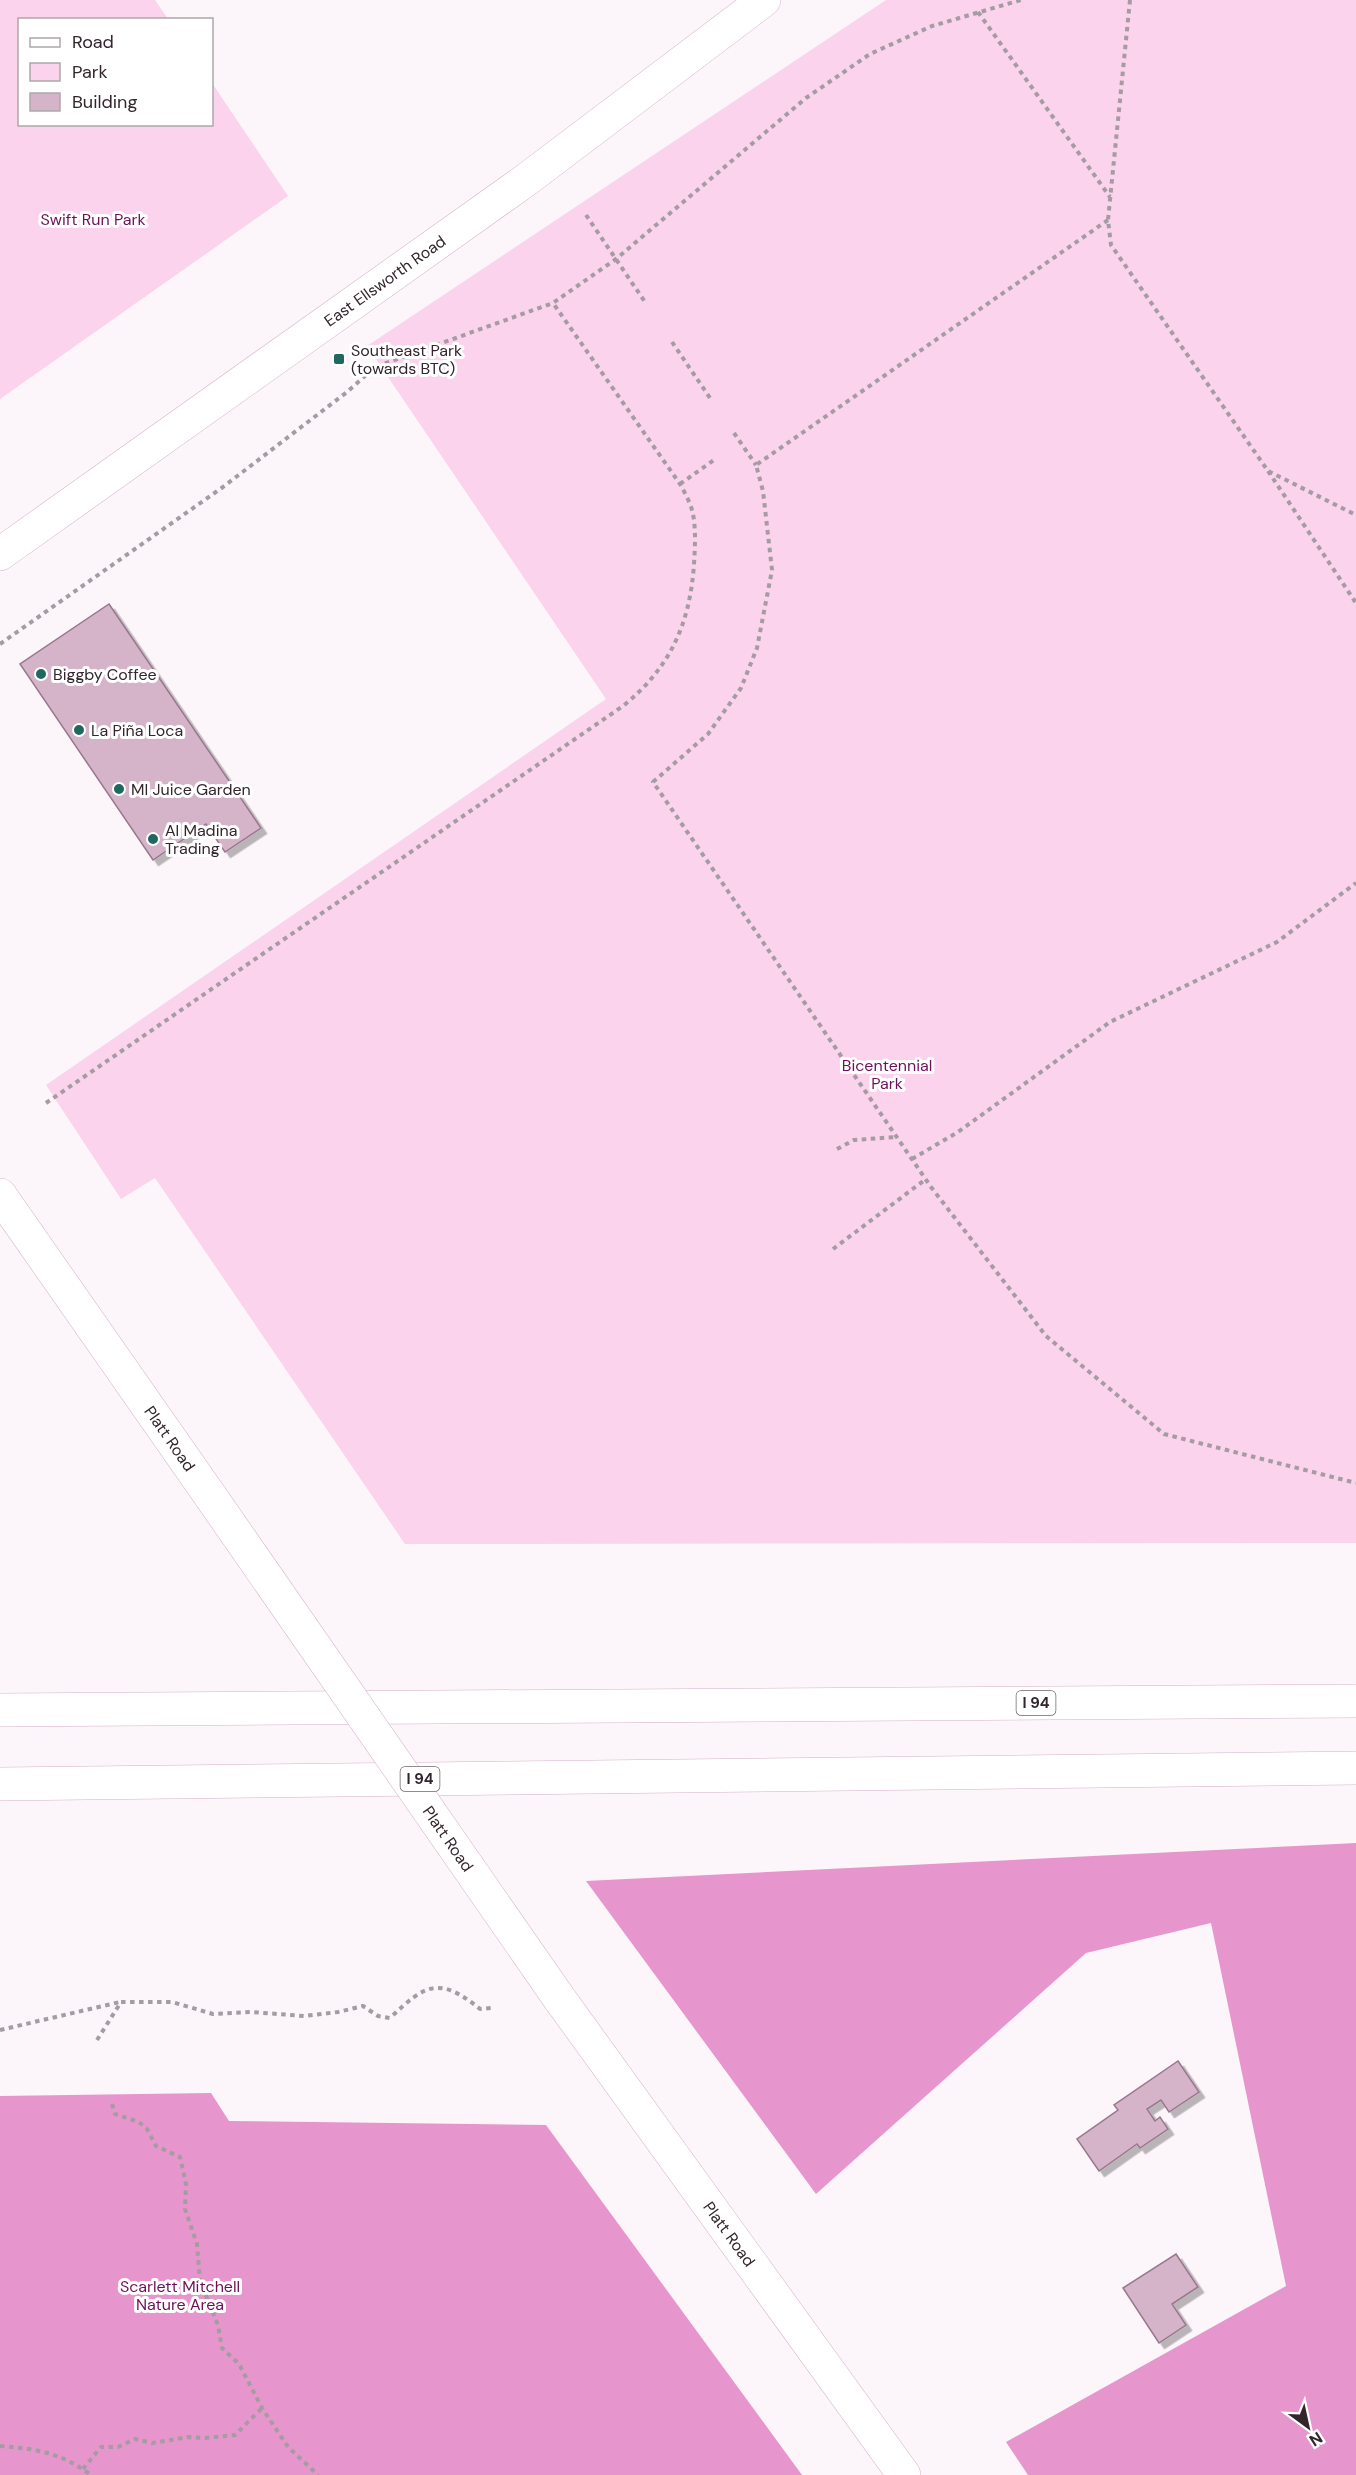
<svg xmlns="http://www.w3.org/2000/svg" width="1356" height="2475" viewBox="0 0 1356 2475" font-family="'DM Sans',sans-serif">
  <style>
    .green { fill: #fbd3ec }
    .forest { fill: #e696cc }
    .building { fill: #d5b4c9; stroke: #97788c; stroke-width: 1.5; filter: url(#shadow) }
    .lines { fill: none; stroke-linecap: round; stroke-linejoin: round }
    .secondary-casing { stroke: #d4b2c8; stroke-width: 34 }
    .highway-casing { stroke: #d4b2c8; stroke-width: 34 }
    .path { stroke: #a59ba2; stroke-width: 4; stroke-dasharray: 4.5 4.5; stroke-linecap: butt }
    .secondary { stroke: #fff; stroke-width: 33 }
    .highway { stroke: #fff; stroke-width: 33 }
    .secondary-bridge-casing { stroke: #d4b2c8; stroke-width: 34; stroke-linecap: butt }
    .secondary-bridge { stroke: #fff; stroke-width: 33 }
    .poi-dot { fill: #1e6860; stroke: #fff; stroke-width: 2 }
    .labels { text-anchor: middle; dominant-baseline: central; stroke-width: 6; stroke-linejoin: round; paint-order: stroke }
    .shield { fill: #fff; stroke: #70666c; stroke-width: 1.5 }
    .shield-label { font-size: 15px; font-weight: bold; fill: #32252d }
    .park-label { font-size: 16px; fill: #6e0f58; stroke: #fff }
    .street-label { font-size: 16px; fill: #32252d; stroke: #fff }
    .poi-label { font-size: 16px; fill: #32252d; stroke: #fff; text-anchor: start }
  </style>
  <defs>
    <filter id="shadow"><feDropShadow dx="5.5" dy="5.5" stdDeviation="0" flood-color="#0004"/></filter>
  </defs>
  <rect width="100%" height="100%" fill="#fcf5fa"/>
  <path class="green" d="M0 0H155L168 19 20 20V124H212V83L288 196 0 399Z
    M886 0H1356V1543L405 1544 155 1178 121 1199 46 1085 606 699 367 346Z"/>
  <path class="forest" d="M1356 1843V2475H1028L1006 2442 1286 2286 1211 1923 1086 1953 816 2194 586 1881Z
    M211 2093 229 2121 546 2125 802 2475H0V2096Z"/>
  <path class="building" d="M109 604 261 828 225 852 206 824 153 860 20 664Z
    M1178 2061 1199 2092 1169 2112 1161 2100 1147 2109 1155 2121 1160 2117 1168 2129 1140 2148 1137 2144 1099 2171 1077 2139 1118 2110 1114 2105Z
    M1176 2254 1198 2287 1172 2304 1186 2325 1159 2343 1123 2288Z"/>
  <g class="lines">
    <g class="secondary-casing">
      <g id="secondary">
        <path id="s1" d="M0 554 526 180 764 0"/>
        <path id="s2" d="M0 1195 211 1497"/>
        <path id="s3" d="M559 1998 904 2475"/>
      </g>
    </g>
    <g class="highway-casing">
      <path id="highway" d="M0 1710 1356 1701
        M0 1784 1356 1768"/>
    </g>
    <path class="path" d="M1130 0 1108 220 1111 245 1268 471 1356 515
      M978 12 1110 197
      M586 215 645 302
      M1108 220 756 465 763 491 772 570 757 648 741 688 708 734 653 782 931 1187 1046 1336 1164 1434 1356 1483
      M672 342 710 398
      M734 433 756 465
      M1268 471 1356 603
      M680 484 714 460
      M0 644 223 487 347 392 375 367 553 303 616 259 806 98 870 54 932 26 1021 0
      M46 1103 623 706C670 668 690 624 694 564 695 547 696 530 693 514 691 504 685 493 680 484L553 303
      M837 1149 854 1140 896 1137
      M912 1159 958 1132 1110 1022 1277 942 1356 883
      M833 1249 926 1179
      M0 2030 120 2002
      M97 2040 121 2002H172L213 2014 251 2012 304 2016 338 2012 363 2006 378 2016 390 2018C425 1985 438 1975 480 2009L491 2008
      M112 2104 115 2114 139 2122 147 2129 156 2146 180 2157 186 2184 185 2209 197 2244 200 2281 218 2325 222 2348 239 2364 262 2408 288 2447 318 2475
      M0 2446C38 2449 61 2453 91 2475
      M83 2469 101 2447H118L135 2439 152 2443 189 2437 205 2438 235 2435 262 2408"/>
    <use href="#secondary" class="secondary"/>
    <use href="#highway" class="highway"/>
    <g class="secondary-bridge-casing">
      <g id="secondary-bridge">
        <path id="s4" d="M211 1497 559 1998"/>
      </g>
    </g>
    <use href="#secondary-bridge" class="secondary-bridge"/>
  </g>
  <g class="poi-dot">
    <rect x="333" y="353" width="12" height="12" rx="3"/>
    <circle cx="41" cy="674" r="6"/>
    <circle cx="79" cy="730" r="6"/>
    <circle cx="119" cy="789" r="6"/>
    <circle cx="153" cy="839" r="6"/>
  </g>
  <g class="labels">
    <g class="shield">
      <rect x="1016.5" y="1691" width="39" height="24" rx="4.5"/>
      <rect x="400.5" y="1767" width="39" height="24" rx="4.5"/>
    </g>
    <g class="shield-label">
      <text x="1036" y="1703">I 94</text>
      <text x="420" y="1779">I 94</text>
    </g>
    <g class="park-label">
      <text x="93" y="219">Swift Run Park</text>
      <text x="887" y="1065">Bicentennial<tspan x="887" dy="18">Park</tspan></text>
      <text x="180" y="2286">Scarlett Mitchell<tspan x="180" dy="18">Nature Area</tspan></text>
    </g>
    <g class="street-label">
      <text stroke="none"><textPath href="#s1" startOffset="472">East Ellsworth Road</textPath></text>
      <text stroke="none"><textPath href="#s2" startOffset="297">Platt Road</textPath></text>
      <text stroke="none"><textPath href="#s4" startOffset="416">Platt Road</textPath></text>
      <text stroke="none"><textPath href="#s3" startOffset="291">Platt Road</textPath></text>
    </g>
    <g class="poi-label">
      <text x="351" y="350">Southeast Park<tspan x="351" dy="18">(towards BTC)</tspan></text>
      <text x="53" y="674">Biggby Coffee</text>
      <text x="91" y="730">La Piña Loca</text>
      <text x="131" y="789">MI Juice Garden</text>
      <text x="165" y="830">Al Madina<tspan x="165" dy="18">Trading</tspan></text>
    </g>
  </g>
  <rect x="18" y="18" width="195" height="108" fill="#ffffff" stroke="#ada8ab" stroke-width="1.5"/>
  <rect x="30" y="38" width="30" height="9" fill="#ffffff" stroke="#ada8ab" stroke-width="1.5"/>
  <text x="72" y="48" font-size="18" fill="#32252d">Road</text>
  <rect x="30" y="63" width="30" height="18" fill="#fbd3ec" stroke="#ada8ab" stroke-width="1.5"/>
  <text x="72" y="78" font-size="18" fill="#32252d">Park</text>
  <rect x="30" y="93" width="30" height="18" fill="#d5b4c9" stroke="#ada8ab" stroke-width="1.5"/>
  <text x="72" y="108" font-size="18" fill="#32252d">Building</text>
  <g transform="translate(1308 2427) rotate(147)" stroke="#ffffff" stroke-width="4.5" paint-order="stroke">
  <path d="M0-4.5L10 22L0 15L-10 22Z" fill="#32252d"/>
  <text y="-9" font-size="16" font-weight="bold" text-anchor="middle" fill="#32252d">N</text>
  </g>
</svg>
